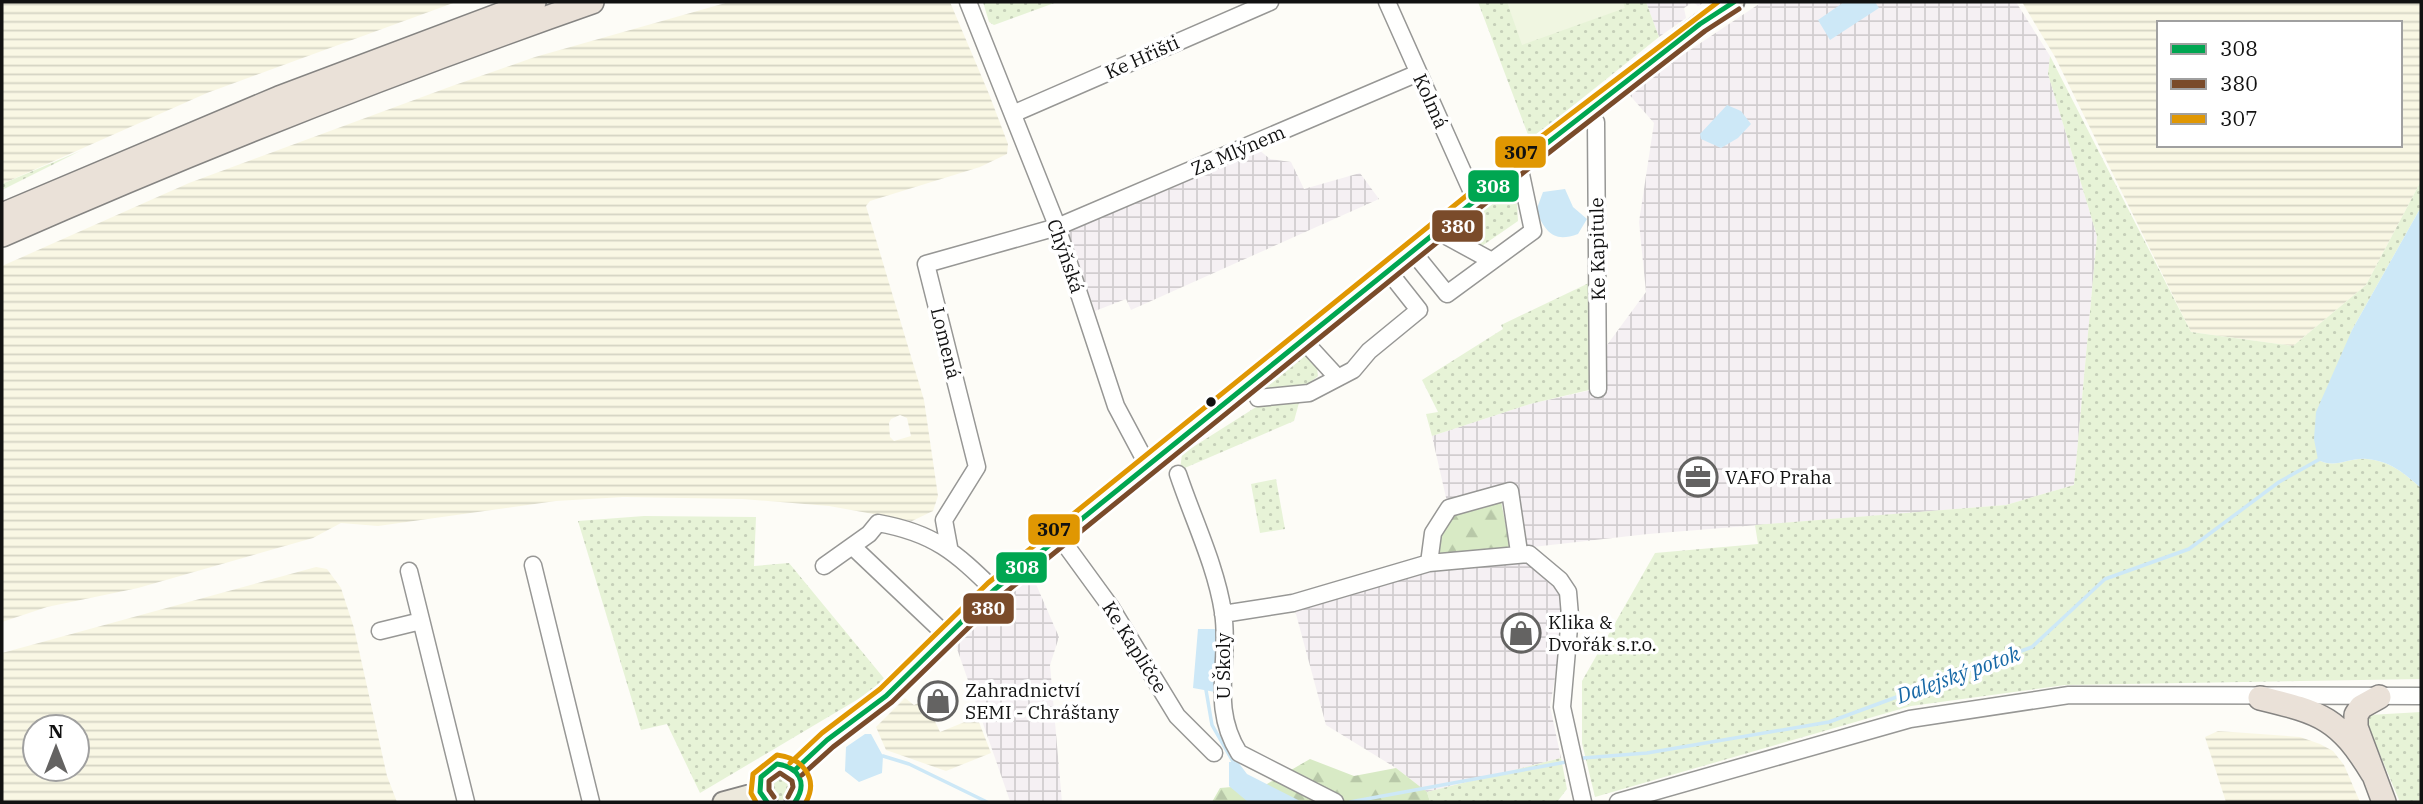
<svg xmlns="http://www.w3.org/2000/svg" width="2423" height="804" viewBox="0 0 2423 804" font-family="'IBM Plex Serif',serif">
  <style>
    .industrial { fill: url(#industrial-grid) }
    .farmland { fill: url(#farmland-rules); fill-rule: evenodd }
    .grass { fill: url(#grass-dots) }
    .forest { fill: url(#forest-firs) }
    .pitch { fill: #f0f6e1 }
    .water { fill: #cde8f7 }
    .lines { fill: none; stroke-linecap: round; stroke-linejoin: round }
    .stream { stroke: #cde8f7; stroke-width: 3.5 }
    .minor-casing { stroke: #979795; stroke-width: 19 }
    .major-casing { stroke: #858482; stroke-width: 23 }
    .highway-casing { stroke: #858482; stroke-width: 26 }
    .minor { stroke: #fffffe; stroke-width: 16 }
    .major { stroke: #ede9dc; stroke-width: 19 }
    .highway { stroke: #eae1d8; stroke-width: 23 }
    .bus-1-casing { stroke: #fff; stroke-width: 10 }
    .bus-2-casing { stroke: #fff; stroke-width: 10 }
    .bus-3-casing { stroke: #fff; stroke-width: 10 }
    .bus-1 { stroke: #00a651; stroke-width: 5 }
    .bus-2 { stroke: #7a4b2a; stroke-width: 5 }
    .bus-3 { stroke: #e09702; stroke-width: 5 }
    .bus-dot { fill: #111; stroke: #fff; stroke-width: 2.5 }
    .labels { text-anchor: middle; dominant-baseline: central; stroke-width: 7; stroke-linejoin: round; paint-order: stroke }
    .street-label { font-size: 19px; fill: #111; stroke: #fff }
    .poi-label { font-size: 19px; fill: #111; stroke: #fff; text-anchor: start }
    .water-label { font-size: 21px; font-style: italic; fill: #1768a6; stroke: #fff }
    .line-badge { stroke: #fff; stroke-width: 2.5 }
    .badge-label { font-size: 19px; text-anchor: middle; font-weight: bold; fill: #fff }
    .pale-badge-label { font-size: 19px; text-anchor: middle; font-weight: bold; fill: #111 }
  </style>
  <defs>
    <pattern id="industrial-grid" width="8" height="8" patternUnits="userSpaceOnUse" patternTransform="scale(1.75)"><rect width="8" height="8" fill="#f5f0f3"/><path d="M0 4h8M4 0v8" fill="none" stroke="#d1cdcf"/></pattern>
    <pattern id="farmland-rules" width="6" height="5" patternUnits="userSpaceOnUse" patternTransform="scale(1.75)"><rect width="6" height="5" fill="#f9f7e4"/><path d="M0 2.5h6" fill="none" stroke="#d4d3c3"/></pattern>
    <pattern id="grass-dots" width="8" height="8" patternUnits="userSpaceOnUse" patternTransform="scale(1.75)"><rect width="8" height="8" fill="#e7f3d7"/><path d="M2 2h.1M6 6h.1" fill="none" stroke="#c5cfb8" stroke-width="1.8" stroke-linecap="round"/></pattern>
    <pattern id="forest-firs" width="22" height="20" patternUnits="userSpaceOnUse" patternTransform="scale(1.75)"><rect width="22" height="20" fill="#d8eac5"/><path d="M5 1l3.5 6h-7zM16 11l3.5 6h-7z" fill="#b8c8a8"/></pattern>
  </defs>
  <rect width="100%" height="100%" fill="#fdfcf7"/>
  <path class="industrial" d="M1646 2H1705L1698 6 1693 2 1684 8 1686 18 1659 37Z
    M1762 2H2016L2050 56 2048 74 2097 236 2074 485 2006 505 1648 534 1524 548 1514 485 1447 502 1432 436 1530 404 1605 387 1607 345 1646 292 1639 222 1654 123 1627 92Z
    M1258 149 1270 159 1291 162 1304 189 1360 173 1379 199 1131 310 1126 299 1095 311 1067 232Z
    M1521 557 1559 584 1564 627 1550 706 1561 758 1427 792 1396 768 1326 725 1293 603 1429 563Z
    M1032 575 1059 637 1050 665 1062 802 1010 801 955 643Z"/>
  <path class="farmland" d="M2 2H456L207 93 2 184Z
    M729 2H950L989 94 1008 144 1007 154 980 167 870 201 866 206 924 400 938 496 933 511 912 521 829 506 742 499 623 497 556 501 378 526 341 523 313 538 138 588 47 607 2 622V266L189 183 452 86 535 57ZM900 415 907 418 911 436 894 441 890 437 889 423 891 419Z
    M2022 2H2421V181L2366 285 2293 346 2191 332 2055 57ZM2159 23H2400V145H2159Z
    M316 567 327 569 341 588 354 628 387 776 397 802H2V653ZM35 727H77V769H35Z
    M905 698 914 705 925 700 940 732 977 717 991 753 946 771 886 750 876 727Z
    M2218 731 2300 737 2320 744 2333 751 2344 765 2360 802H2226L2205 737Z"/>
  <path class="grass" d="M983 2H1057L994 25 989 22Z
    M1478 2H1646L1659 37 1530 140Z
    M2050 56 2191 332 2293 346 2366 285 2421 181V207L2352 330 2318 460C2336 469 2349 457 2367 459 2390 461 2404 473 2421 488V679L2065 685 1911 706 1595 797 1582 743V681L1655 553 1758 544 1755 525 2006 505 2074 485 2097 236 2048 74Z
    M80 151 2 190V184Z
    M1507 183 1516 186 1518 221 1479 248 1450 233Z
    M1591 282 1592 379 1589 390 1530 404 1432 436 1426 414 1438 412 1422 380 1503 329 1501 325Z
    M1305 349 1316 361 1318 376 1303 388 1269 395 1259 386Z
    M1300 399 1294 421 1180 470 1182 454 1264 402Z
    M1276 479 1285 529 1260 533 1251 484Z
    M644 516 756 517 754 566 789 563 887 682 700 793 667 724 641 730 578 521Z
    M2421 712V802H2400L2368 726 2369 715Z
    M1561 758 1567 789 1557 802H1430L1427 792Z
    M768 787a13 13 0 1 1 26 0a13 13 0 1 1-26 0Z"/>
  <path class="forest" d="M1501 501 1510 547 1434 555 1449 515Z
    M1310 759 1354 776 1396 768 1427 792 1430 802H1212L1220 788 1267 784Z"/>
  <path class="pitch" d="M1507 2H1623L1625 8 1522 45Z"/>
  <path class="water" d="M1844 2H1875L1879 8 1830 40 1818 20Z
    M1727 105 1741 111 1751 124 1738 138 1721 148 1701 139 1700 134Z
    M1565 189 1573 207 1587 219 1578 234C1553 243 1546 232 1536 211L1543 192Z
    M2421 207V488C2404 473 2390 461 2367 459 2349 457 2336 469 2318 460L2314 439 2316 412 2352 330Z
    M1198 629H1217L1215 692 1193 688Z
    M865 734H871L883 756 882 773 859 782 845 771 846 747Z
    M1229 762H1238L1247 774 1302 802H1248L1229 786Z"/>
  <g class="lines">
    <path class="stream" d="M1206 690 1212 725 1235 765
      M883 756 909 764 987 802
      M1583 758 1647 753 1829 722 2032 647 2105 579 2189 549 2279 482 2320 459
      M1350 802 1566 762"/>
    <g class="minor-casing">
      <path id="minor" d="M968 2 1054 218 1116 406 1148 466
        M1387 2 1475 199
        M1587 111 1596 122 1598 389
        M1015 113 1270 2
        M1437 231 1492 261
        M1413 252 1447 294 1533 231 1519 165
        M1303 340 1337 377
        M1252 383 1258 398 1309 393 1353 370 1369 351 1419 310 1389 272
        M1178 474C1193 519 1216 566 1223 612 1231 663 1209 705 1239 753L1335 802
        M1059 536 1110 606 1177 716 1214 753
        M852 546 947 636
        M949 547 944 520 977 467 926 264 1057 227 1418 73
        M1429 563 1433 533 1449 508 1510 491 1519 552
        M533 565 591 802
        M824 566 869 534 878 523C934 533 955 552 994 590
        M409 571 466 802
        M1223 614 1293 603 1429 563 1529 554 1560 580 1568 592 1570 616 1562 707 1583 802
        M380 631 421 621
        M1618 802 1910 719 2069 695 2421 696"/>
    </g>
    <g class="major-casing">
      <path id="major" d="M796 769 827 740 886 696 994 590 1519 165 1700 24 1734 2
        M723 802 760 792
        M767 802 760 792 761 777 777 764C799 764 811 785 795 802"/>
    </g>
    <g class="highway-casing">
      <path id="highway" d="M2 215 279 98 534 2
        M2 235C195 150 392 72 592 2
        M2379 697 2361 707 2356 715V727L2384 802
        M2260 698C2322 713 2339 718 2373 774"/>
    </g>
    <use href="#minor" class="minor"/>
    <use href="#major" class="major"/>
    <use href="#highway" class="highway"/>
    <g class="bus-1-casing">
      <path id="bus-1" d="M796 769 827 740 886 696 994 590 1519 165 1700 24 1734 2
        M767 802 760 792 761 777 777 764C799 767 808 783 795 802"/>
    </g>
    <g class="bus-2-casing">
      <path id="bus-2" d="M802 775 833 747 892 702 1000 597 1524 172 1705 31 1739 9
        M774 797 769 790V781L780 773 792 781 793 787 788 797"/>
    </g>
    <g class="bus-3-casing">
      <path id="bus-3" d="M790 763 822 733 880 689 988 583 1513 158 1718 2
        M756 802 751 793 753 774 777 755C802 758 819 778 806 802"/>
    </g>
    <use href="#bus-1" class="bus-1"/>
    <use href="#bus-2" class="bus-2"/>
    <use href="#bus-3" class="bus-3"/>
  </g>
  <defs>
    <g id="office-ring" transform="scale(2.0125)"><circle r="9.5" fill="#fff" stroke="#646362" stroke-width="1.5"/><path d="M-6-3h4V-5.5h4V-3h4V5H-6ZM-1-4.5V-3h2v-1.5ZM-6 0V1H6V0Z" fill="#646362"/></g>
    <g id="shop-ring" transform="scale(2.0125)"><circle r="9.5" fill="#fff" stroke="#646362" stroke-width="1.5"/><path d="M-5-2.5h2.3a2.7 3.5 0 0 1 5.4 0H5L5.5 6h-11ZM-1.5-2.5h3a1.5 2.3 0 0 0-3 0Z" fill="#646362"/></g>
  </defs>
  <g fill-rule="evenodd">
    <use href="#office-ring" x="1698" y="477"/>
    <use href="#shop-ring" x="1521" y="633"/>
    <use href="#shop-ring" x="938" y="701"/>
  </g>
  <circle class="bus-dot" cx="1211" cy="402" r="6"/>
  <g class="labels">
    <g class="street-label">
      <text transform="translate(1142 57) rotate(-24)">Ke Hřišti</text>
      <text transform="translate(1431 101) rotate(66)">Kolmá</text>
      <text transform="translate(1238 150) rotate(-23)">Za Mlýnem</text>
      <text transform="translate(1597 249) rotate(-91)">Ke Kapitule</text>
      <text transform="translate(1066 256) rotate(71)">Chýňská</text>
      <text transform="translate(946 343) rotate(76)">Lomená</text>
      <text transform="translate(1135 647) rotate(58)">Ke Kapličce</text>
      <text transform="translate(1223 666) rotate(-90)">U Školy</text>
    </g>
    <g class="poi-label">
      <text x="1725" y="477">VAFO Praha</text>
      <text x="1548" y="622">Klika &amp;<tspan x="1548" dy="22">Dvořák s.r.o.</tspan></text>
      <text x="965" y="690">Zahradnictví<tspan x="965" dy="22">SEMI - Chráštany</tspan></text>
    </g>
    <g class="water-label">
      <text transform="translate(1958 674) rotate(-20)">Dalejský potok</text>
    </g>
  </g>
  <g class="line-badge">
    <rect x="1494" y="135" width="53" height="34" rx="7" fill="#e09702"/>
    <rect x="1467" y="169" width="53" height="34" rx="7" fill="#00a651"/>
    <rect x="1431" y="209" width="53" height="34" rx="7" fill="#7a4b2a"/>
    <rect x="1027" y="513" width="54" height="33" rx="7" fill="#e09702"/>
    <rect x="995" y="551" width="53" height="33" rx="7" fill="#00a651"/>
    <rect x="962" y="592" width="53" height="33" rx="7" fill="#7a4b2a"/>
  </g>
  <g class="badge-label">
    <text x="1493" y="193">308</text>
    <text x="1458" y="233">380</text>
    <text x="1022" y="574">308</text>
    <text x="988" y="615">380</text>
  </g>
  <g class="pale-badge-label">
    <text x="1521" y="159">307</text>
    <text x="1054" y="536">307</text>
  </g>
  <rect width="2423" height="804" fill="none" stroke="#111111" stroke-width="7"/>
  <rect x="2157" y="21" width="245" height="126" fill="#ffffff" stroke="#a0a0a0" stroke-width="2"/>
  <rect x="2171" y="44" width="35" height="10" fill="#00a651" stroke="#a0a0a0" stroke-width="2"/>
  <text x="2220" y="56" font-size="21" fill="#111111">308</text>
  <rect x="2171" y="79" width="35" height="10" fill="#7a4b2a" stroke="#a0a0a0" stroke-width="2"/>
  <text x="2220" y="91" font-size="21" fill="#111111">380</text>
  <rect x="2171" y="114" width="35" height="10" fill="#e09702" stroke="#a0a0a0" stroke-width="2"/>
  <text x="2220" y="126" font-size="21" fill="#111111">307</text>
  <g transform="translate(56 748)"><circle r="33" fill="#ffffff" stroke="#a0a0a0" stroke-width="2"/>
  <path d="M0-5L12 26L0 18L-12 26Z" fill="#646362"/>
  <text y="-10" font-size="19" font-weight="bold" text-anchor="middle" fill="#111111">N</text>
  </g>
</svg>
